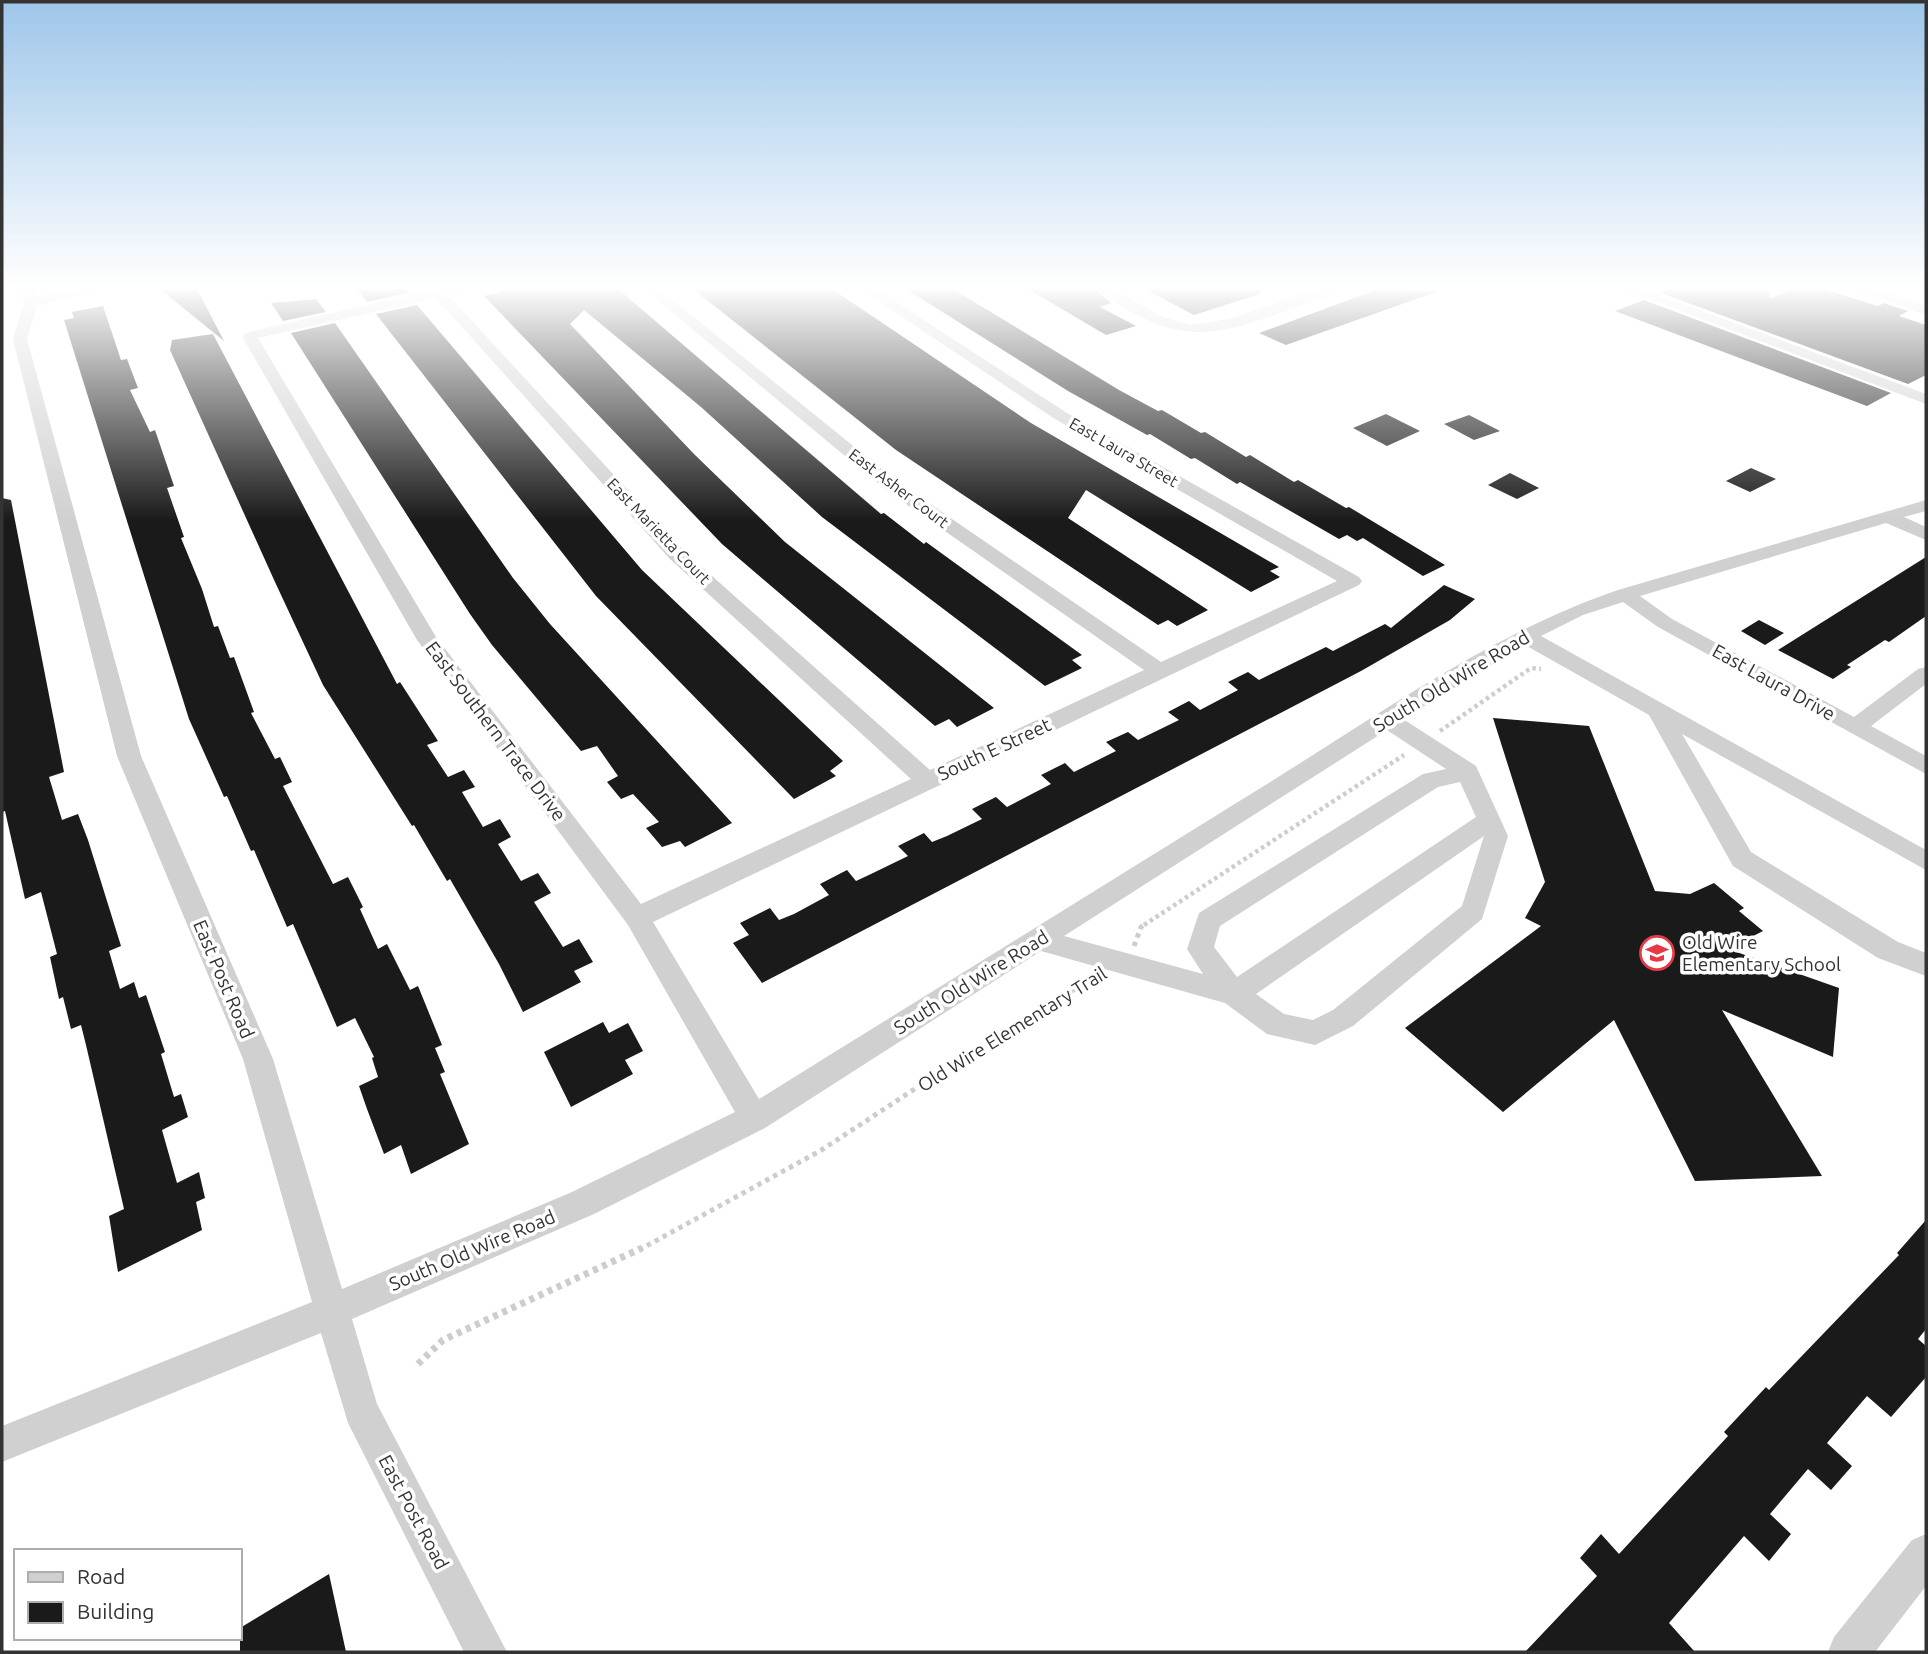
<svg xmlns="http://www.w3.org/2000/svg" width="1928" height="1654" viewBox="0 0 1928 1654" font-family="Ubuntu,sans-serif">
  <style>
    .building { fill: #1a1a1a }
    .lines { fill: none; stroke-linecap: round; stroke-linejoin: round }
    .path-far2 { stroke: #cdcdcd; stroke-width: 4.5; stroke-dasharray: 3.5 3.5; stroke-linecap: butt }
    .path-far1 { stroke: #cdcdcd; stroke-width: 5; stroke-dasharray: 4.5 4.5; stroke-linecap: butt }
    .path { stroke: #cdcdcd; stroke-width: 7; stroke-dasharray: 5 5; stroke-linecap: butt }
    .minor { fill: #d0d0d0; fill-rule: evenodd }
    .labels { text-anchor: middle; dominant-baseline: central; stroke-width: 7; stroke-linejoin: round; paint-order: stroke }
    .far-street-label { font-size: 16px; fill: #333; stroke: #fff }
    .street-label { font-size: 19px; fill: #333; stroke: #fff }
    .poi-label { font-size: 19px; fill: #333; stroke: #fff; text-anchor: start }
  </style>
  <rect width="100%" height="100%" fill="#fff"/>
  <path class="building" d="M160 289H197L224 341Z
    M357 289H405L408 293 367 302Z
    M510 289H618L881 514 884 513 924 544 926 542 1082 655 1072 660 1082 668 1045 686 822 517 701 407 584 310 570 324 695 455 785 542 994 708 957 727 949 719 935 726 722 544 484 296Z
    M693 289H832L1031 423 1279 567 1270 571 1280 577 1251 592 1086 490 1068 518 1208 610 1177 626 1168 620 1158 625 896 450Z
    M906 289H953L1119 390 1158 411 1162 410 1201 433 1205 432 1246 457 1250 455 1294 482 1298 480 1346 508 1349 507 1445 565 1423 576 1363 538 1357 541 1347 535 1339 539 1240 482 1237 484 1195 458 1191 459 1150 434 1147 435 1068 391Z
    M1028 289H1095L1111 303 1100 307 1136 326 1106 335Z
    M1145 289H1260V294L1194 315Z
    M1379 289 1439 291 1286 345 1259 333Z
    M1669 289H1768L1770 299 1793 289H1823L1878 306 1884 303 1908 311 1899 316 1926 325V375L1908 384 1661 293Z
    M316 299 326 312 283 321 271 303Z
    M1644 300 1891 393 1867 406 1615 311Z
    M417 305 642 570 843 761 830 771 836 776 794 799 596 596 376 314Z
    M103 306 121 360 127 359 138 388 130 390 150 432 155 430 174 486 167 488 184 537 181 538 202 589 214 627 218 626 230 658 234 657 254 712 251 713 275 759 280 757 292 782 283 786 333 884 348 877 363 907 360 909 378 949 387 944 410 990 418 986 442 1045 435 1048 445 1072 440 1074 469 1144 411 1174 401 1145 384 1154 367 1109 359 1086 378 1077 372 1058 374 1057 355 1018 337 1027 293 924 287 927 254 850 251 851 227 796 224 797 189 719 64 320 74 318 72 312Z
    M335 323 513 578 550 624 732 823 685 847 680 841 662 847 646 828 659 822 633 794 621 799 607 782 618 776 597 746 581 751 492 645 470 614 291 333Z
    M213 334 397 684 400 682 438 741 427 745 448 777 464 770 475 787 462 792 483 827 500 819 511 837 498 844 521 881 538 873 551 893 534 902 563 947 579 939 593 962 574 971 581 982 523 1012 499 964 450 879 447 881 414 825 412 826 323 685 275 582 170 350 172 340Z
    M1386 414 1420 431 1387 446 1353 428Z
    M1469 415 1500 431 1474 440 1444 424Z
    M1751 468 1776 479 1750 492 1726 481Z
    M1510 473 1539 488 1517 499 1488 485Z
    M2 498 11 500 64 772 49 777 62 820 78 814 88 840 121 946 109 951 120 989 134 982 139 998 146 995 165 1052 161 1054 174 1097 181 1094 188 1117 162 1130 177 1183 199 1172 205 1198 196 1202 202 1230 118 1272 109 1216 124 1209 86 1045 81 1025 71 1029 63 997 59 999 50 957 57 954 41 892 25 899 5 811 2 812Z
    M1926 557V616L1889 642 1885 640 1847 665 1851 667 1833 679 1778 650Z
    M1444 585 1475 599 1450 620 1361 671 762 983 733 943 749 935 740 923 770 908 779 920 794 914 829 895 820 884 847 870 856 881 871 874 908 856 898 846 924 833 932 842 947 836 982 819 972 809 996 797 1007 807 1051 784 1041 775 1065 763 1074 772 1116 751 1106 742 1128 732 1138 740 1179 720 1168 712 1189 701 1200 710 1238 690 1228 682 1248 672 1259 680 1326 647 1333 651 1385 624 1391 628Z
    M1759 620 1784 633 1765 645 1741 631Z
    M1493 718 1589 726 1655 891 1690 894 1714 883 1744 908 1739 911 1763 931 1728 949 1839 988 1833 1057 1722 1010 1822 1176 1695 1181 1614 1020 1503 1112 1405 1028 1541 926 1525 918 1545 882Z
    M603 1022 609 1033 628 1023 643 1051 625 1060 633 1074 571 1107 544 1052Z
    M1926 1220V1329L1918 1339 1926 1346V1377L1891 1417 1867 1396 1827 1443 1852 1466 1831 1490 1808 1469 1770 1514 1791 1534 1769 1561 1744 1536 1669 1623 1695 1652H1525L1597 1576 1580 1558 1601 1534 1619 1554 1728 1436 1724 1432 1766 1387 1769 1390 1899 1255 1897 1253Z
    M329 1574 346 1652H240V1628Z"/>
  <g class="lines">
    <path class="path-far2" d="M1440 731 1531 668 1541 669
      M1144 925 1404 755"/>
    <path class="path-far1" d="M1134 946 1141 927 1147 923
      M639 1250 820 1151 1014 1024 1096 977"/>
    <path class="path" d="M418 1364 443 1340 642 1248"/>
    <path class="minor" d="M23 289H37V297L75 289H102L37 306 27 339 141 756 273 1059 342 1289 572 1192 735 1112 628 925 417 640 242 336 249 332 437 289H463L448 295 684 551 930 770 1144 670 886 490 644 289H659L898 482 1161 662 1337 581 1055 419 860 289H876L1067 413 1359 577 1362 581 1359 585 653 922 759 1099C928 994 1098 889 1267 784 1380 714 1492 633 1618 590L1926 500V511L1904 517 1926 527V540L1886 523 1640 596 1672 619 1854 717 1918 669 1926 667V684L1871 726 1926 756V774L1658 627 1623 602 1583 615 1541 636 1926 850V870L1682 734 1751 852 1898 942 1926 953V976L1878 958 1733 866 1649 715 1525 645 1403 719 1476 766 1508 836 1482 919 1353 1026 1315 1045 1267 1034 1225 1003 1041 951 765 1128 594 1214 352 1319 377 1404 507 1652H464L348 1423 321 1333 2 1462V1426L312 1302 243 1059 117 756 13 339 24 303ZM436 298 670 559 911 779 641 904 436 637 258 338ZM1387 730 1446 769 1423 774 1199 913 1187 949 1203 974 1064 936ZM1460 782 1476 817 1237 977 1214 947 1220 926 1438 787ZM1484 836 1462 906 1333 1010 1313 1020 1284 1014 1256 994Z
      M1097 289H1113L1163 317 1191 325 1229 319 1317 289H1337C1325 300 1303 304 1288 310 1226 333 1188 345 1128 310 1118 304 1105 298 1097 289Z
      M1623 289H1643L1926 394V404Z
      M1855 289H1876L1926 306V315Z
      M1926 1534V1586L1875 1652H1828L1834 1637 1912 1540Z"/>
  </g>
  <linearGradient id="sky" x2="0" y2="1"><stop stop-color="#9ec6ea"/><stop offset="0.55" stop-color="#fff"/><stop offset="1" stop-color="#fff" stop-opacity="0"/></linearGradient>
  <rect width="1928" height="521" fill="url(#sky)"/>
  <defs>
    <g id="school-ring" transform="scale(1.75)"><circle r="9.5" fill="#fff" stroke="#e63946" stroke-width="1.5"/><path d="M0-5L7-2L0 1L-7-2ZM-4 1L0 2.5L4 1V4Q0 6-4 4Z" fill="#e63946"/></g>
  </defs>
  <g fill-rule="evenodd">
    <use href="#school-ring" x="1657" y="953"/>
  </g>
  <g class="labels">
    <g class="far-street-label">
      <text transform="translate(1124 452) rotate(30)">East Laura Street</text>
      <text transform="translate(899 488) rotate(37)">East Asher Court</text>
      <text transform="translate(659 531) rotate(46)">East Marietta Court</text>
    </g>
    <g class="street-label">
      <text transform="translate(1451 681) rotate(-31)">South Old Wire Road</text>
      <text transform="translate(1774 682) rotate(29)">East Laura Drive</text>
      <text transform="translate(496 731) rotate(53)">East Southern Trace Drive</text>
      <text transform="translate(994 749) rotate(-25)">South E Street</text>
      <text transform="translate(224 979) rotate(67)">East Post Road</text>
      <text transform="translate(971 982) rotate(-32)">South Old Wire Road</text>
      <text transform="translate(1012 1029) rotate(-32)">Old Wire Elementary Trail</text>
      <text transform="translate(472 1250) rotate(-23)">South Old Wire Road</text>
      <text transform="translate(414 1512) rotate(62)">East Post Road</text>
    </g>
    <g class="poi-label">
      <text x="1682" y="942">Old Wire<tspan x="1682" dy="22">Elementary School</tspan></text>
    </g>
  </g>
  <rect width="1928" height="1654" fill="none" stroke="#333333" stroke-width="7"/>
  <rect x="14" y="1549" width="228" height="91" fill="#ffffff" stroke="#adadad" stroke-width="2"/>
  <rect x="28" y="1572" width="35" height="10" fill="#d0d0d0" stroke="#adadad" stroke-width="2"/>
  <text x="77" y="1584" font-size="21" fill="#333333">Road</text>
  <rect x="28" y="1602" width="35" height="21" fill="#1a1a1a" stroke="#adadad" stroke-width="2"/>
  <text x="77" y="1619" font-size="21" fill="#333333">Building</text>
</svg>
